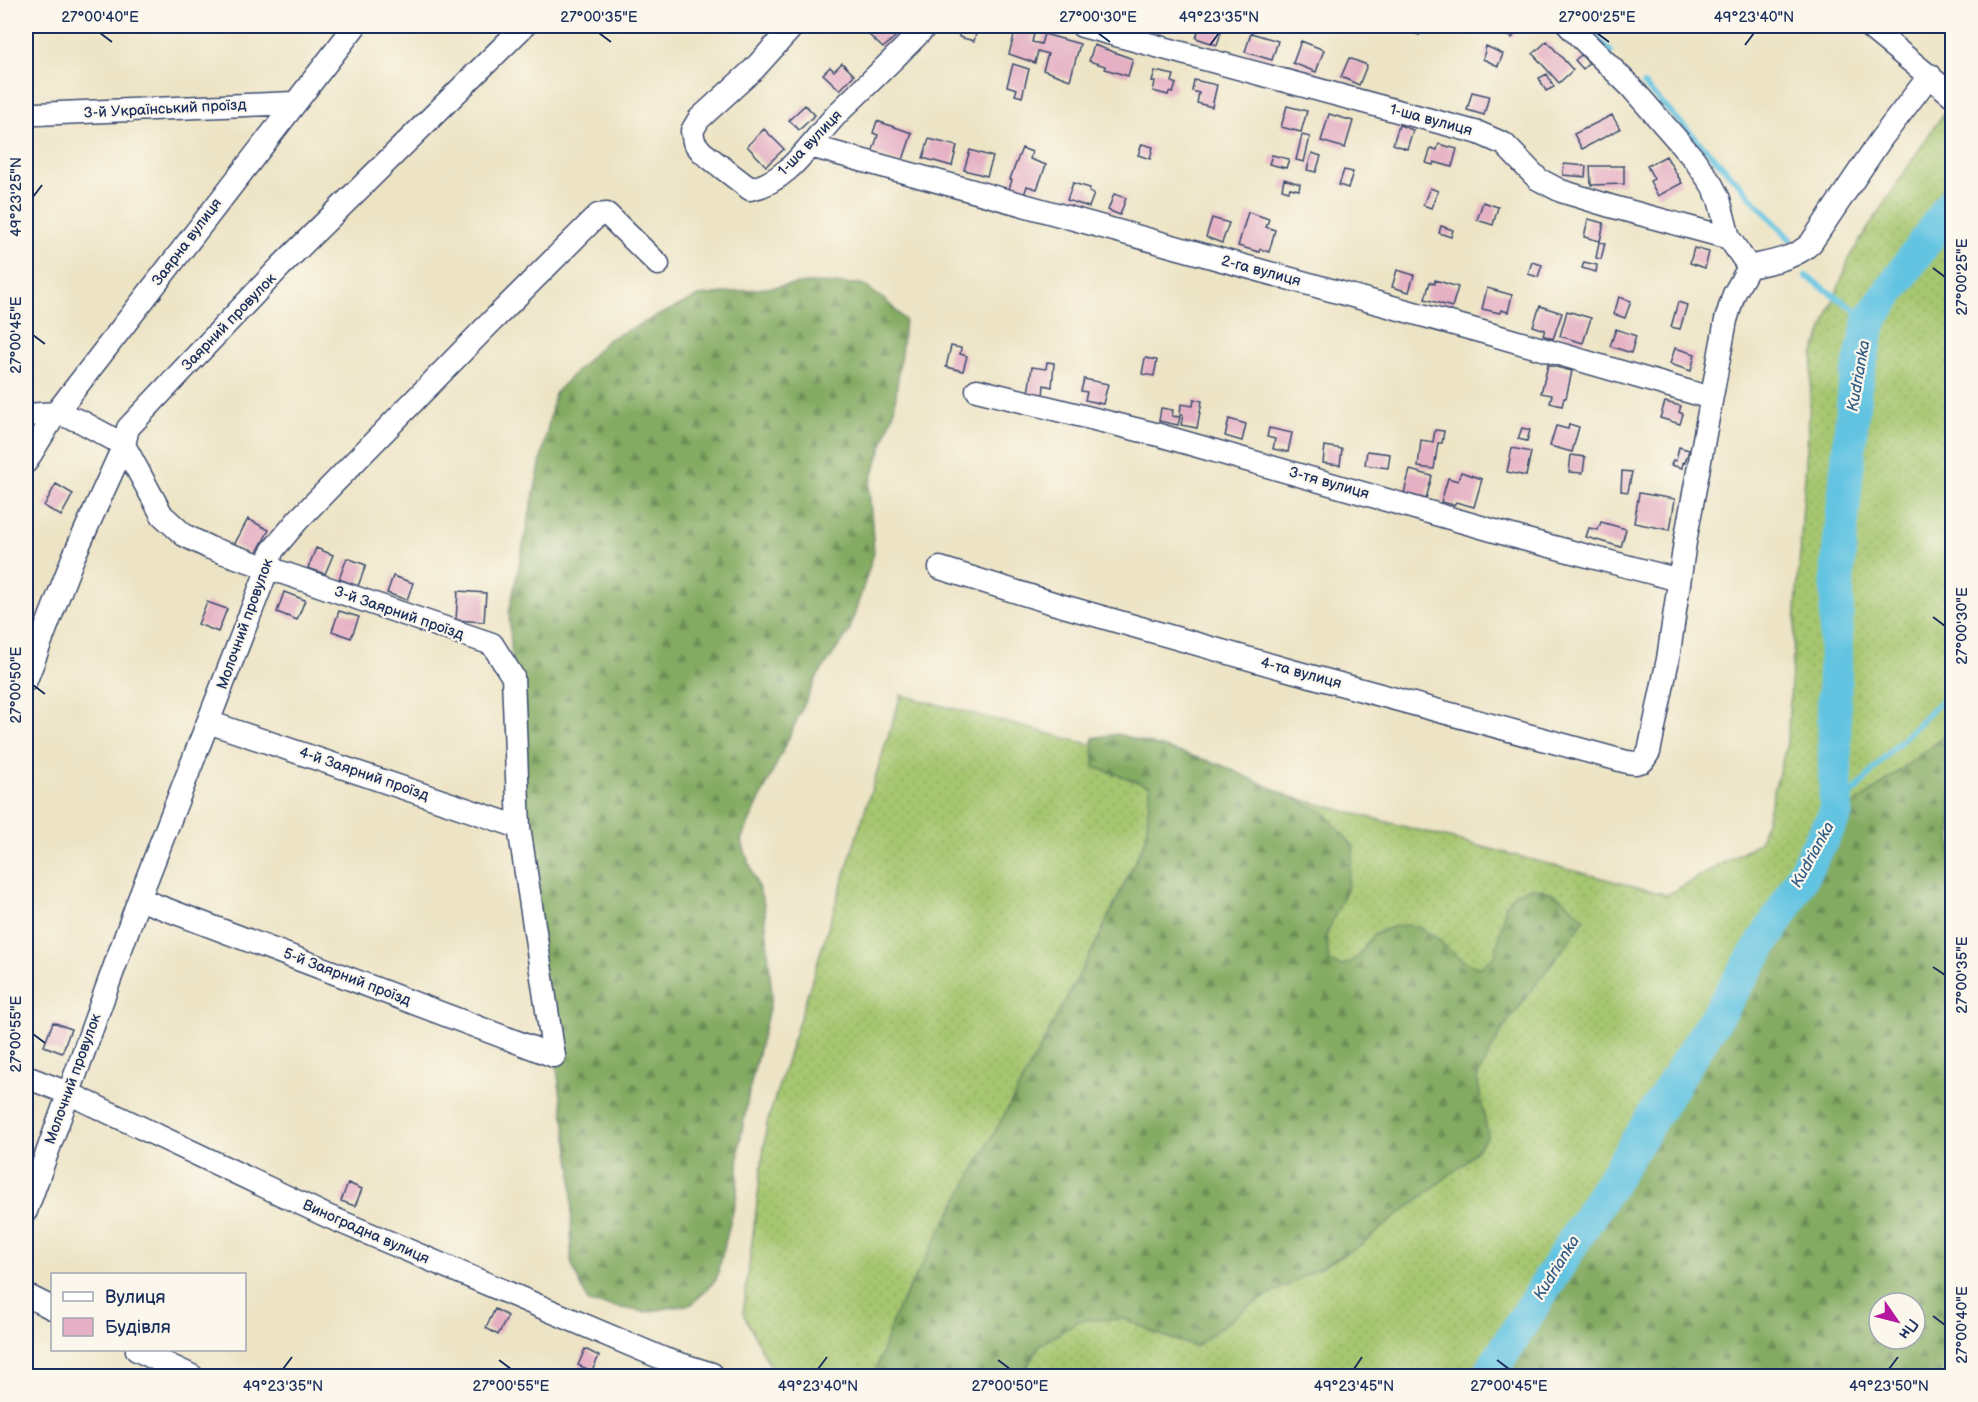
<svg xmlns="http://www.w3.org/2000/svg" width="1978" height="1402" viewBox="0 0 1978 1402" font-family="'Balsamiq Sans',sans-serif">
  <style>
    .grass { fill: url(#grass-dots); stroke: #607a66; stroke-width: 1.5; fill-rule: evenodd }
    .forest { fill: url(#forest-firs); stroke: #506d60; stroke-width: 1.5; fill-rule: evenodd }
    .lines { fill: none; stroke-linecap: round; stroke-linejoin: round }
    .stream { stroke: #64c4e2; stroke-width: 6 }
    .river { stroke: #64c4e2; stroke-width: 34 }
    .building { fill: #e5b0c4 }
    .minor-casing { stroke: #3a4a6d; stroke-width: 25 }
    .minor { stroke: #fff; stroke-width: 22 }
    .ticks { fill: none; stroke: #1b2f5e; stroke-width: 2 }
    .labels { text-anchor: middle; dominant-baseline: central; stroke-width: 4.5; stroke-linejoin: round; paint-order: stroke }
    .street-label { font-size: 15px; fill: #1b2f5e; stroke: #fbf7ec }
    .water-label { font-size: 16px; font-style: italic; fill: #315c86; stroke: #fbf7ec }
    .neatline { fill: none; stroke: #1b2f5e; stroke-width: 2 }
    .ticks-label { font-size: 15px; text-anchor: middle; fill: #1b2f5e }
  </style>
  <defs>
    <pattern id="grass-dots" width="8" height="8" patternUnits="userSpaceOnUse" patternTransform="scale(1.5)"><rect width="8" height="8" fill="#a6c66f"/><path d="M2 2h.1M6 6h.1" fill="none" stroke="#8eaa63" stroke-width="1.8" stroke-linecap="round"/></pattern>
    <pattern id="forest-firs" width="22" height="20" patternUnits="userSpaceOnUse" patternTransform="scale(1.5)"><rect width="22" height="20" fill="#84ab62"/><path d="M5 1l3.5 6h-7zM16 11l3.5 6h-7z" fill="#6b8c54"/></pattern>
  </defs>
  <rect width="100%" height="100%" fill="#fbf7ec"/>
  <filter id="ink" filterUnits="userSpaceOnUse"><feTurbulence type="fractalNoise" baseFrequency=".0167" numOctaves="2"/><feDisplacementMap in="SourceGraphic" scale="12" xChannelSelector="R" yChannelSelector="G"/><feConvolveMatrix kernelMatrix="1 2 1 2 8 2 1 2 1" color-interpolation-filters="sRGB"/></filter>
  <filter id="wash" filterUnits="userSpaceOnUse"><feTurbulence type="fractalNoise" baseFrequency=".008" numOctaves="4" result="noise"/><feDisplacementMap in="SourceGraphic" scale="24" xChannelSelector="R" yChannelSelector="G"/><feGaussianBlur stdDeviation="1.35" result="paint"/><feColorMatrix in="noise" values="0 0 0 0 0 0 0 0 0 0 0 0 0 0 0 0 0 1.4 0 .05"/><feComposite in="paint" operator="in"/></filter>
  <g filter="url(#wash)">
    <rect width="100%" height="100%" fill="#ede4c5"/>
    <path class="grass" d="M1952 103V1376H775L743 1313 767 1123 901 695 1667 895 1760 842 1787 743 1813 356 1850 256 1934 127ZM1879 1303H1915V1339H1879Z"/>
    <path class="forest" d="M806 283 862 284 886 301 905 320 894 411 869 486 874 553 849 632 817 677 741 840 764 904 772 996 750 1087 739 1147 737 1195 716 1280 692 1304 645 1312 588 1302 571 1262 572 1171 524 848 509 613 555 393 607 340 699 296Z
      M1952 731V1376H1494L1686 1074 1761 946 1773 935 1850 808ZM1879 1303H1915V1339H1879Z
      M1117 734 1219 764 1324 812 1354 847 1347 889 1326 935 1329 962 1341 966C1346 964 1353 961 1357 957 1364 951 1367 940 1374 935 1430 903 1439 957 1480 968L1495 955 1506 905 1515 893 1530 888 1542 889 1562 898 1585 919 1502 1030 1477 1078 1488 1136 1466 1162 1356 1248 1249 1306 1195 1347 1155 1333 1126 1319 1080 1320 1040 1345 1021 1376H874L894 1316 1008 1108 1096 943 1146 838 1150 786 1094 767 1093 738Z"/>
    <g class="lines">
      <path class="stream" d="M1585 26 1611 52
        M1644 85 1712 155 1790 239
        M1806 276 1870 320
        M1836 813 1885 757 1952 690"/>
      <path class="river" d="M1488 1376 1781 914 1836 813 1834 709 1838 564 1855 386 1870 320 1952 203"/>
    </g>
    <g id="blocks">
      <path class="building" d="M876 26H885L896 36 883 48 868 34Z
        M953 26H978L974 41 959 37V34L952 32Z
        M994 26H1017L1016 29 1034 34 1032 42 1041 44 1044 34 1080 44 1070 80 1043 70 1048 54 1038 51 1035 63 1009 54 1015 32Z
        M1200 26H1223L1217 45 1196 38Z
        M1398 26H1423L1419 35Z
        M1497 26H1522L1512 38Z
        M1251 33 1278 41 1272 60 1245 52Z
        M1301 41 1324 50 1316 72 1293 63Z
        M1547 41 1573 70 1559 83 1533 54Z
        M1094 45 1133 59 1128 76 1105 69V66L1089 61Z
        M1486 46 1503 54 1498 66 1483 59Z
        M1581 55 1589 63 1583 69 1575 60Z
        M1349 58 1367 65 1359 85 1341 77Z
        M842 63 854 75 840 90 823 74 830 67 834 71Z
        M1013 64 1029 69 1022 97 1015 95 1017 89 1007 86Z
        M1155 71 1174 75 1172 82 1176 84 1173 93 1169 92 1168 95 1153 91 1155 82H1152Z
        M1547 74 1554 87 1546 91 1539 78Z
        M1194 80 1217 85 1212 107 1197 103 1199 93 1192 91Z
        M1472 92 1489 96 1484 115 1467 110Z
        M805 105 815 115 799 130 789 120Z
        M1287 106 1307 111 1301 132 1281 127Z
        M1329 114 1353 121 1345 148 1321 141Z
        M1612 115 1620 129 1582 149 1574 134Z
        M877 121 912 133 902 163 872 153 878 135 873 133Z
        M1399 125 1413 130 1407 149 1393 144Z
        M764 129 784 149 766 166 747 146Z
        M1302 135 1310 137 1304 162 1296 160Z
        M929 139 957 146 952 166 923 158Z
        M1142 144 1153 147 1150 159 1138 155Z
        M1439 144 1457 149 1452 167 1434 162 1433 165 1426 163 1431 148 1437 150Z
        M1022 148 1032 152 1030 159 1046 165 1037 189 1027 186 1024 195 1009 189 1012 180 1010 179Z
        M970 150 993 157 987 176 964 170Z
        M1312 153 1321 156 1316 172 1307 170Z
        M1272 155 1289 159 1286 168 1269 164Z
        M1666 156 1682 183 1658 196 1650 181 1654 179 1647 166Z
        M1564 164 1586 166 1585 177 1563 175Z
        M1590 166H1624V184L1591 185Z
        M1344 170 1353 172 1348 188 1339 185Z
        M1284 179 1300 184 1299 190 1290 188 1289 191 1282 189Z
        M1073 183 1090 188 1089 192 1094 194 1089 207 1067 200Z
        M1430 188 1438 191 1431 208 1423 205Z
        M1114 194 1126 198 1120 215 1108 210Z
        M1483 202 1498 207 1493 225 1477 220Z
        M1248 212 1269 219 1266 227 1275 230 1269 252 1260 249 1259 252 1238 246Z
        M1212 218 1229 223 1222 243 1206 237Z
        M1588 219 1604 223 1600 241 1584 237Z
        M1441 226 1453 230 1451 237 1439 233Z
        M1599 242 1605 243 1601 259 1596 258Z
        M1694 248 1709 252 1705 268 1690 263Z
        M1532 262 1542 265 1538 277 1528 274Z
        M1584 262 1597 265 1596 272 1582 268Z
        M1397 270 1414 275 1409 292 1392 287Z
        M1435 280 1458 287 1452 307 1425 299 1430 282 1435 284Z
        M1487 288 1512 295 1508 312 1501 310 1500 313 1482 309Z
        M1619 297 1631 301 1625 318 1614 314Z
        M1678 302 1687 305 1680 329 1671 327Z
        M1540 306 1562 313 1553 339 1543 335 1545 330 1533 326Z
        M1567 311 1591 318 1583 343 1560 336Z
        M1616 329 1636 336 1631 353 1610 346Z
        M951 346 961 348 960 354 967 356 963 371 946 367Z
        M1675 348 1695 354 1691 371 1670 364Z
        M1145 358 1157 360 1154 376 1142 374Z
        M1047 362 1054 363 1052 387 1044 385 1043 396 1028 394 1032 367 1046 369Z
        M1548 365 1572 371 1566 398H1564L1562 406 1550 403 1552 395 1541 393Z
        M1084 379 1108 384 1103 404 1085 400 1087 392 1081 391Z
        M1194 399 1202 401 1197 428 1181 425 1183 415H1180L1181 404 1193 406Z
        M1665 402 1681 406 1679 412 1683 414 1680 424 1660 418Z
        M1161 408 1173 410 1172 416 1180 417 1178 425 1159 421Z
        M1229 419 1246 424 1242 441 1225 436Z
        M1569 424 1579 427 1572 452 1550 446 1556 426 1568 429Z
        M1269 428 1292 433 1288 452 1273 449 1275 439 1267 437Z
        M1522 428 1530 430 1527 441 1518 439Z
        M1435 430 1444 431 1442 443H1438L1434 469 1418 467 1421 440 1433 442Z
        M1325 446 1342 449 1340 465 1323 463Z
        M1679 447 1689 450 1685 463 1683 462 1682 468 1671 465 1673 460 1676 461Z
        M1512 448 1531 452 1526 476 1507 472Z
        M1367 451 1390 454 1388 468 1365 465Z
        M1571 455 1585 457 1583 473 1569 472Z
        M1410 470 1432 476 1426 499 1404 493Z
        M1622 471 1632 472 1628 492 1621 491Z
        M1461 472 1482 479 1474 507 1456 502 1454 505 1441 502 1448 478 1458 481Z
        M56 484 73 494 61 516 44 506Z
        M1639 493 1675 499 1670 530 1634 523Z
        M248 519 269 530 255 556 234 545Z
        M1601 522 1626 529 1621 547 1586 537 1589 528 1598 530Z
        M316 548 333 555 325 574 308 568Z
        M347 558 366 565 358 586 339 579Z
        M393 576 413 583 407 600 387 593Z
        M458 591 486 593 484 622 456 620Z
        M284 592 305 600 297 620 277 612Z
        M207 602 227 609 218 632 198 624Z
        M339 611 359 617 351 638 332 631Z
        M53 1022 71 1029 62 1053 44 1046Z
        M348 1183 362 1189 355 1206 341 1201Z
        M495 1309 508 1316 498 1335 486 1328Z
        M585 1349 599 1356 592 1371 578 1365Z"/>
    </g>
  </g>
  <g filter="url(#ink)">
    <use href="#blocks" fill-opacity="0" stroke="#3a4a6d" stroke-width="1.5"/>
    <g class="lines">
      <g class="minor-casing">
        <path id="minor" d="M793 26 754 69 699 119 692 131 694 142 702 152 750 189C790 182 813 138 840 111 869 83 898 55 926 26
          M1082 26 1479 133 1504 144 1538 179 1561 191 1610 206 1729 238 1749 267
          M1569 26 1631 87 1694 159 1712 185 1719 199 1729 238
          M1868 26 1952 95
          M37 114 294 103
          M810 146 1490 334 1711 398
          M977 390 1159 435 1523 539 1679 580
          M26 415 56 413 80 421 124 445 162 515 184 535 210 548 492 644 513 677 519 827 554 1056 139 899
          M26 462 56 413 355 26
          M940 568 1056 604 1292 671 1627 762 1635 763 1643 761 1649 752 1668 659 1685 542 1726 320 1734 294 1749 267C1770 262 1795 259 1811 243L1881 139 1930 75
          M26 680 73 558 124 445 128 428 281 266 524 26
          M208 722 519 827
          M26 1077 68 1093 327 1216 664 1359 712 1374V1376
          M26 1211 139 899 268 568 272 551 298 520 485 328 598 215 607 214 658 264
          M26 1295 52 1308
          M137 1350 192 1376"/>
      </g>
      <use href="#minor" class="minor"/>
    </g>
  </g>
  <path class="ticks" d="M100 33 112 42M599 33 611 42M1098 33 1110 42M1597 33 1609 42M1210 45 1219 33M1745 45 1754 33M33 197 42 185M1933 268 1945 277M33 335 45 344M1933 617 1945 626M33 685 45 694M1933 967 1945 975M33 1034 45 1043M1933 1316 1945 1325M499 1360 511 1369M998 1360 1010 1369M1497 1360 1509 1369M283 1369 292 1357M818 1369 827 1357M1354 1369 1362 1357M1889 1369 1898 1357"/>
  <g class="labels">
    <g class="street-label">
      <text transform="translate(165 109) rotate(-3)">3-й Український проїзд</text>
      <text transform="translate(1431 120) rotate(15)">1-ша вулиця</text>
      <text transform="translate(810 143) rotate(-46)">1-ша вулиця</text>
      <text transform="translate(187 242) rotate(-53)">Заярна вулиця</text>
      <text transform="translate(1261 271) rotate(15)">2-га вулиця</text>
      <text transform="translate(229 322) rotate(-46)">Заярний провулок</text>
      <text transform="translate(1329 483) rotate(16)">3-тя вулиця</text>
      <text transform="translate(399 613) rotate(19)">3-й Заярний проїзд</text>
      <text transform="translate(245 624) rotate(-70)">Молочний провулок</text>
      <text transform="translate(1301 673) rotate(15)">4-та вулиця</text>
      <text transform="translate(364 774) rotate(19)">4-й Заярний проїзд</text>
      <text transform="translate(347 977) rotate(21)">5-й Заярний проїзд</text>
      <text transform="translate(73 1079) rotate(-70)">Молочний провулок</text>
      <text transform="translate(366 1232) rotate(24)">Виноградна вулиця</text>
    </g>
    <g class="water-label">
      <text transform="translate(1859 376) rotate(-80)">Kudrianka</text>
      <text transform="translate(1813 855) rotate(-61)">Kudrianka</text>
      <text transform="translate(1557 1268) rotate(-58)">Kudrianka</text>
    </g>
  </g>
  <rect width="1978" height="1402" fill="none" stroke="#fbf7ec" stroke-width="66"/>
  <rect x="51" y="1273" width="195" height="78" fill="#fbf7ec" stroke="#a1a7b3" stroke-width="1.5"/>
  <rect x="63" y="1292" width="30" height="9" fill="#ffffff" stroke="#a1a7b3" stroke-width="1.5"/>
  <text x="105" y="1303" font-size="18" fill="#1b2f5e">Вулиця</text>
  <rect x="63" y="1318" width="30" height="18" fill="#e5b0c4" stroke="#a1a7b3" stroke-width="1.5"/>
  <text x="105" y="1333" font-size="18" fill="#1b2f5e">Будівля</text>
  <g transform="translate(1897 1321) rotate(125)"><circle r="28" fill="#fbf7ec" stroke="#a1a7b3" stroke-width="1.5"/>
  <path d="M0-4.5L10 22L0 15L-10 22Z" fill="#b5179e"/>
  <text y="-9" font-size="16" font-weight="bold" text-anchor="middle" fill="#1b2f5e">Пн</text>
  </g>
  <rect x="33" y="33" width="1912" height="1336" class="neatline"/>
  <g class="ticks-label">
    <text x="100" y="22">27°00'40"E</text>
    <text x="599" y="22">27°00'35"E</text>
    <text x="1098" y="22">27°00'30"E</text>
    <text x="1219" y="22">49°23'35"N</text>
    <text x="1597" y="22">27°00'25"E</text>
    <text x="1754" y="22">49°23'40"N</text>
    <text transform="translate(16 197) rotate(-90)" y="5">49°23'25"N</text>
    <text transform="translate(1962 277) rotate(-90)" y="5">27°00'25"E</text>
    <text transform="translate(16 335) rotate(-90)" y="5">27°00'45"E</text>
    <text transform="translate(1962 626) rotate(-90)" y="5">27°00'30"E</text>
    <text transform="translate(16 685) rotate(-90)" y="5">27°00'50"E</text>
    <text transform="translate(1962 975) rotate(-90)" y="5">27°00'35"E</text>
    <text transform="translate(16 1034) rotate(-90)" y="5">27°00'55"E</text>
    <text transform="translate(1962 1325) rotate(-90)" y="5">27°00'40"E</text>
    <text x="283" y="1391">49°23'35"N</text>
    <text x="511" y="1391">27°00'55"E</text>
    <text x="818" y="1391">49°23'40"N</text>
    <text x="1010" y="1391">27°00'50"E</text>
    <text x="1354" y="1391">49°23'45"N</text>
    <text x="1509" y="1391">27°00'45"E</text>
    <text x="1889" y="1391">49°23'50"N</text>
  </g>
</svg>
